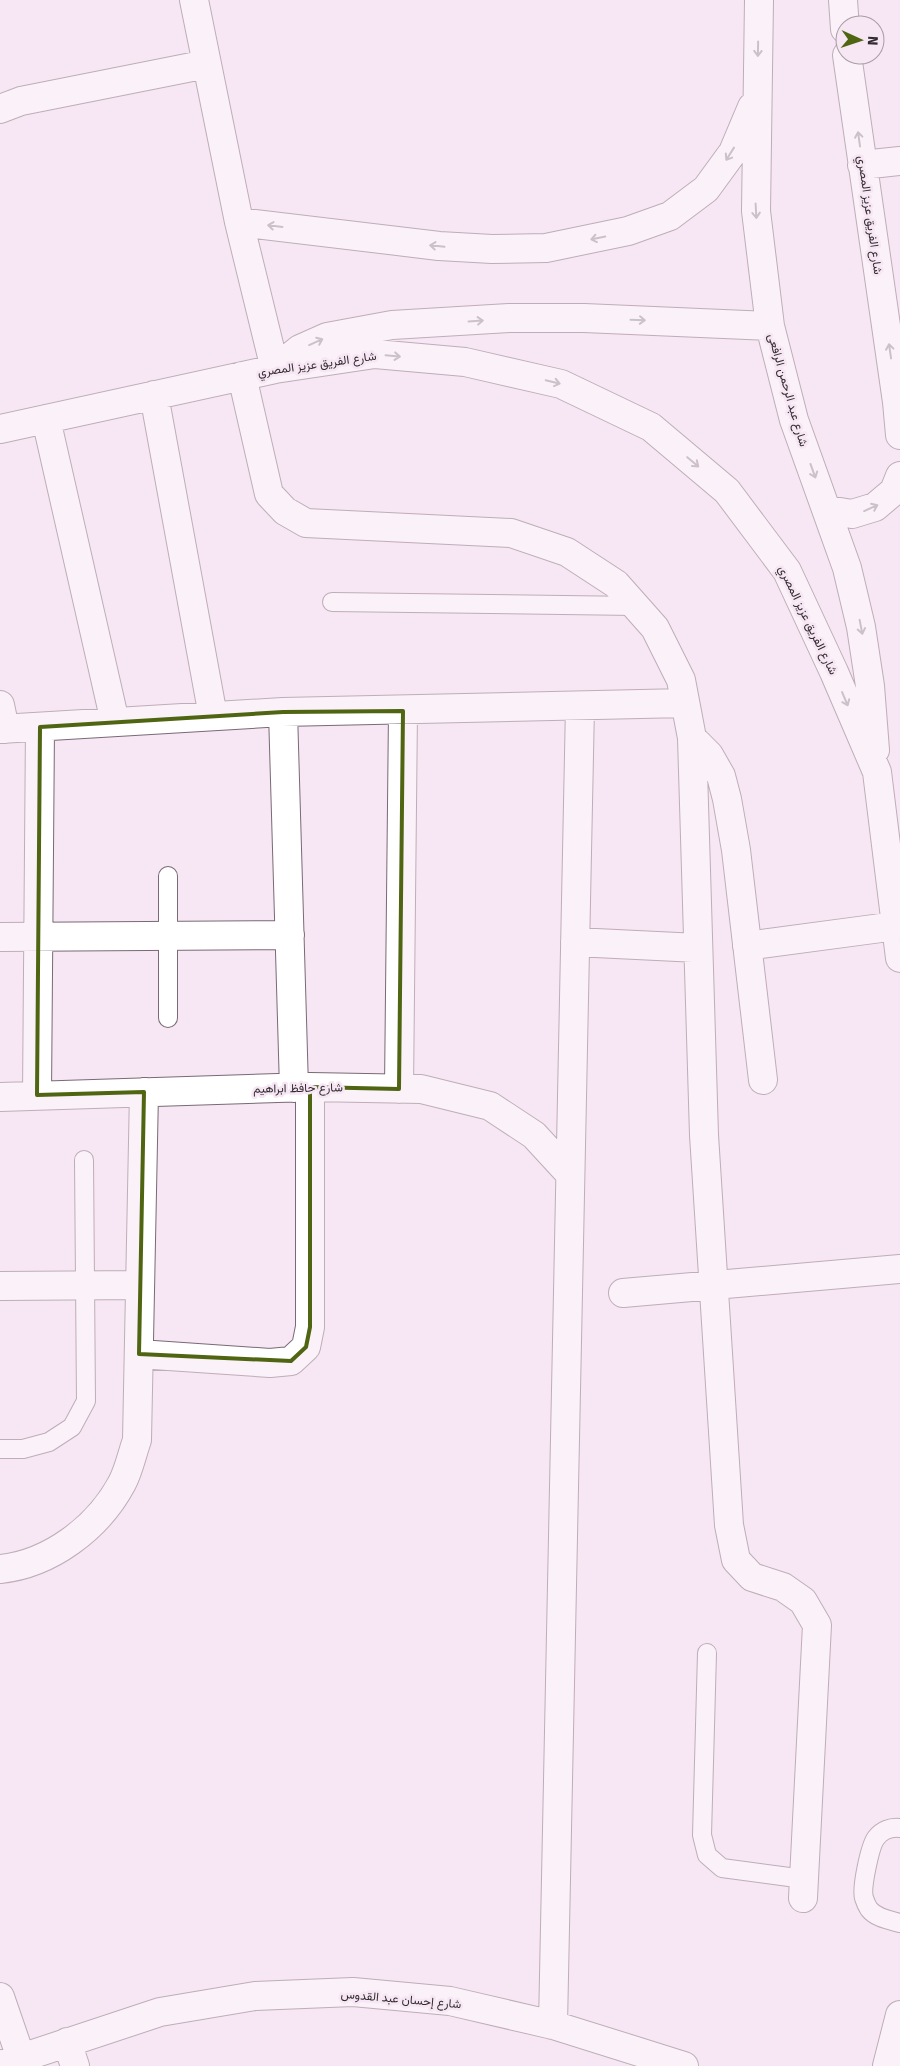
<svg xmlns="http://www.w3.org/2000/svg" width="900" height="2066" viewBox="0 0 900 2066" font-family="'Fira Sans',Vazirmatn,sans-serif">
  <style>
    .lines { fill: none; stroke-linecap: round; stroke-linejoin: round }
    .lane-casing { stroke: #796a75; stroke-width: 20 }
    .street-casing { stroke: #796a75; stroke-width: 30 }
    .lane { stroke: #fff; stroke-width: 18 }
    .street { stroke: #fff; stroke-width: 28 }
    .oneway { stroke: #989698 }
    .marked { fill: none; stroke: #4f6512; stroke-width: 4; stroke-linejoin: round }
    .labels { text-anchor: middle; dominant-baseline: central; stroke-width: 5; stroke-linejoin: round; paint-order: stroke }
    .street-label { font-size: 12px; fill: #322c31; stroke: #f7e6f3 }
  </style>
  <rect width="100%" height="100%" fill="#f7e6f3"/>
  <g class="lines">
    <g class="lane-casing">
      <path id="lane" d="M332 602 636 606
        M168 876V1018
        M0 1449H23L49 1442 72 1427 86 1401 84 1160
        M707 1653 702 1835 707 1855 722 1868 804 1879
        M900 1828C891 1827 882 1830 876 1838 870 1846 861 1888 864 1898 865 1901 867 1906 869 1909 876 1918 889 1920 900 1923"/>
    </g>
    <g class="street-casing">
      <path id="street" d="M194 0 239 222 275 369
        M759 0 756 211 770 326 794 420 847 568 861 627 870 686 875 750
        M843 0 845 29
        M847 55 897 402 900 435
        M0 109 21 101 207 64
        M862 165 900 161
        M239 222 439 246 492 249 546 248 628 231 670 216 706 189 733 152 752 107
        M279 366 300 349 327 337 392 325 509 318H584L770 326
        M242 376 269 494 285 511 306 523 511 533 567 552 616 584 655 628 681 680 692 738 704 1135 729 1525 736 1560 752 1577 783 1587 803 1601 817 1625 803 1898
        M154 395 213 716
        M46 419 115 722
        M0 429 275 369 375 354 465 362 561 384 651 427 727 491 787 571 834 672 877 772 900 958
        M828 510 852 514 875 507 894 491 900 476
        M0 705 5 729
        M283 712 294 1088
        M0 729 283 712 685 703
        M692 738 709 755 721 776 727 799 736 850 763 1080
        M0 937 290 935
        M575 942 698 948
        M747 946 896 926
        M399 1089 403 711
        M37 1095 40 727
        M0 1097 310 1087 421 1089 490 1106 534 1135 569 1173
        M0 1286 140 1285
        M623 1293 900 1269
        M139 1354 270 1363 291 1361 306 1347 310 1327V1087
        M0 1569C50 1564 98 1528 122 1483 129 1470 132 1454 137 1440L144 1092
        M0 1997 21 2058
        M553 2025 580 706
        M67 2042 75 2066
        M0 2065 160 2012 255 1996 353 1992 450 2001 553 2025 684 2066
        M887 2066 900 2015"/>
    </g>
    <use href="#lane" class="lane"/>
    <use href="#street" class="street"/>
  </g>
  <defs><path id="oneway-shaft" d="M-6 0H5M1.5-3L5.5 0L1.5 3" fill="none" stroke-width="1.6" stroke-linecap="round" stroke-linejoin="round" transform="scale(1.25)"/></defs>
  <g class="oneway">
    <use href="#oneway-shaft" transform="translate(758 49) rotate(91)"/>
    <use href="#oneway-shaft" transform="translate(859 139) rotate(-98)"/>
    <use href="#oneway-shaft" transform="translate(730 154) rotate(122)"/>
    <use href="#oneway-shaft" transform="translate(756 211) rotate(87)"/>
    <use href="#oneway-shaft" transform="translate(275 226) rotate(-173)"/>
    <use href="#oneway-shaft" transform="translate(598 238) rotate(168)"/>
    <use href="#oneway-shaft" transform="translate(437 246) rotate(-174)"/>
    <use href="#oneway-shaft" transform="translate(638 320) rotate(2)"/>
    <use href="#oneway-shaft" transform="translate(476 321) rotate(-4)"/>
    <use href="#oneway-shaft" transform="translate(316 342) rotate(-24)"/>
    <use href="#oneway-shaft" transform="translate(890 351) rotate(-98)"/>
    <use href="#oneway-shaft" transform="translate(393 356) rotate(5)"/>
    <use href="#oneway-shaft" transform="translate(553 382) rotate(13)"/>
    <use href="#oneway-shaft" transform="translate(693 462) rotate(40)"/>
    <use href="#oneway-shaft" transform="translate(813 471) rotate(70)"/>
    <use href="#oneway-shaft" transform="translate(871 508) rotate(-24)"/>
    <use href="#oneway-shaft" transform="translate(861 627) rotate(79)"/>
    <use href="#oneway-shaft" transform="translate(845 699) rotate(67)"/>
  </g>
  <path d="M0 0H900V2066H0ZM403 711 399 1089 310 1087V1327L306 1347 291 1361 139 1354 144 1092 37 1095 40 727 283 712Z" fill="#f7e6f3" fill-opacity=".55" fill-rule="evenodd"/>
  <path class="marked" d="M403 711 399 1089 310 1087V1327L306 1347 291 1361 139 1354 144 1092 37 1095 40 727 283 712Z"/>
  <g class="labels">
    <g class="street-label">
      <text transform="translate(870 215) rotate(82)">شارع الفريق عزيز المصري</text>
      <text transform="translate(317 364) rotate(-8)">شارع الفريق عزيز المصري</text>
      <text transform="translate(788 390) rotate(74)">شارع عبد الرحمن الرافعى</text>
      <text transform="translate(808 620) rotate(64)">شارع الفريق عزيز المصري</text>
      <text transform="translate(298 1088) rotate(-1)">شارع حافظ ابراهيم</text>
      <text transform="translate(401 1999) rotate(5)">شارع إحسان عبد القدوس</text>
    </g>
  </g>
  <g transform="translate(860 40) rotate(93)"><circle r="24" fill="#f7e6f3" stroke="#a89ca5"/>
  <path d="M0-4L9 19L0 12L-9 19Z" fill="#4f6512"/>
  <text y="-8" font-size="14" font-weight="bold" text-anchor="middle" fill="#322c31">N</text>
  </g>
</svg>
